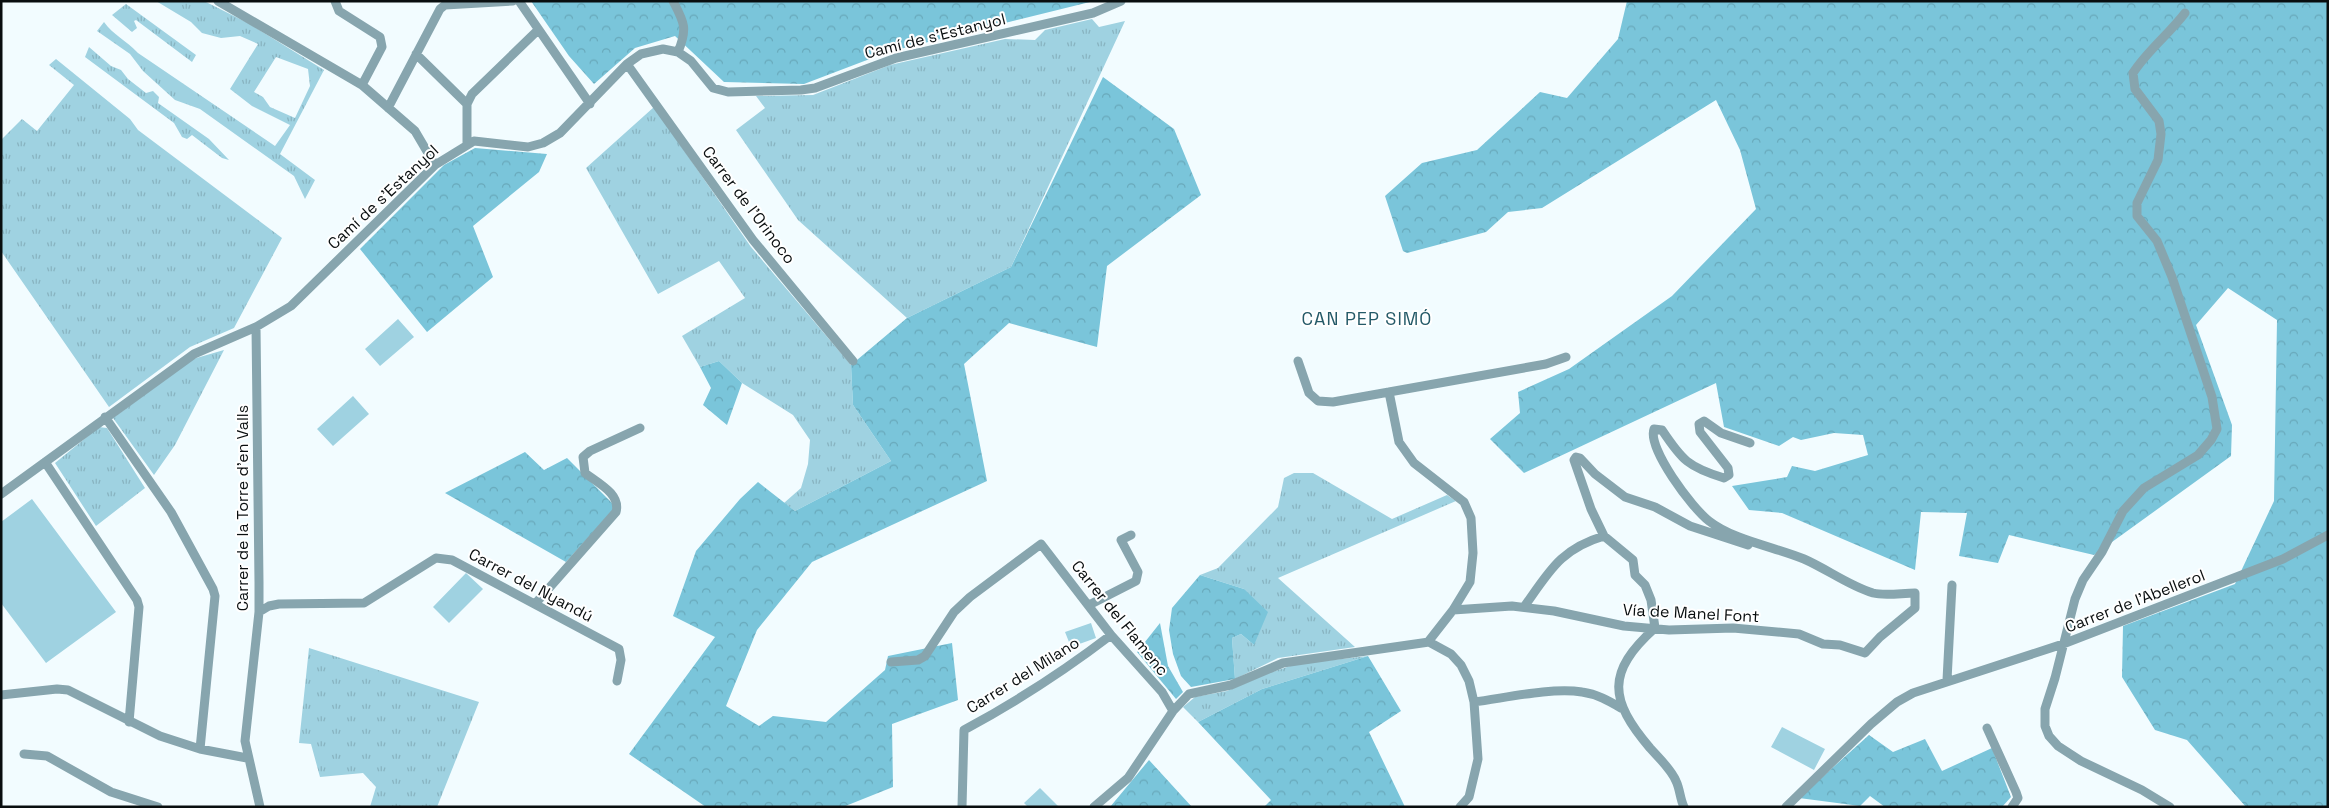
<svg xmlns="http://www.w3.org/2000/svg" width="2329" height="808" viewBox="0 0 2329 808" font-family="'Space Grotesk',sans-serif">
  <style>
    .grass { fill: url(#grass-tufts); fill-rule: evenodd }
    .forest { fill: url(#forest-crowns) }
    .pitch { fill: #9fd2e1 }
    .lines { fill: none; stroke-linecap: round; stroke-linejoin: round }
    .minor { stroke: #87a5ae; stroke-width: 9 }
    .labels { text-anchor: middle; dominant-baseline: central; stroke-width: 4; stroke-linejoin: round; paint-order: stroke }
    .street-label { font-size: 16px; fill: #090e0f; stroke: #fff }
    .neighbourhood-label { font-size: 18px; letter-spacing: 1px; fill: #255a68; stroke: #fff }
  </style>
  <defs>
    <pattern id="grass-tufts" width="24" height="20" patternUnits="userSpaceOnUse" patternTransform="scale(1.25)"><rect width="24" height="20" fill="#9fd2e1"/><path d="M3 7l-1-3M5 7V3M7 7l1-3M15 17l-1-3M17 17v-4M19 17l1-3" fill="none" stroke="#88b3c0"/></pattern>
    <pattern id="forest-crowns" width="20" height="18" patternUnits="userSpaceOnUse" patternTransform="scale(1.25)"><rect width="20" height="18" fill="#7ac5da"/><path d="M2 6a3 3 0 1 1 6 0M12 15a3 3 0 1 1 6 0" fill="none" stroke="#68a8ba"/></pattern>
  </defs>
  <rect width="100%" height="100%" fill="#f2fcff"/>
  <path class="grass" d="M156 1H204L248 23 324 70 280 154 315 180 305 199 294 176 200 109 175 100 143 71 130 54 97 31 104 22C113 35 126 40 138 53L275 146 290 125 252 106 230 89 258 44 240 36 221 38 202 33 191 22ZM276 57 308 69 310 86 295 118 270 107 263 97 254 92Z
    M126 4 196 55 192 62 136 20 134 21 137 28 132 32 112 15Z
    M1092 19 1099 27 1125 21 1011 267 907 318 798 220 736 130 765 108 756 96 813 95 890 65 1005 39 1035 40 1045 30Z
    M89 47 111 66 121 70 128 79 146 93 153 91 159 97 158 103 209 139 229 160 222 158 192 135 187 139 182 137 174 123 85 57Z
    M56 59 130 119 138 130 282 238 234 328 190 347 109 407 1 251V140L22 119 37 131 74 85 49 65Z
    M654 107 751 247 851 365 853 405 891 461 795 511 784 503 801 488 808 464 810 440 793 415 742 383 719 361 700 367 682 336 745 298 719 261 658 294 586 168Z
    M224 350 175 445 154 475 113 418 193 359Z
    M99 427 107 428 145 488 96 526 55 463Z
    M1294 473H1313L1392 519 1447 495 1456 501 1278 578 1355 647 1278 658 1235 679 1232 638 1241 634 1254 645 1244 589 1200 575 1218 568 1278 507 1284 478Z
    M309 648 479 702 437 807H370L376 787 363 773 320 777 311 744 299 743Z
    M1368 656 1262 689 1198 722 1183 707 1195 697 1227 691 1269 673 1296 664Z"/>
  <path class="forest" d="M531 1H1094L888 52 804 84 724 82 675 36 635 48 594 84 569 56Z
    M1627 1H2328V807H2246L2187 740 2155 730 2122 677 2123 626 2235 584 2274 501 2277 320 2228 288 2196 325 2232 425 2231 456 2094 555 2009 535 1998 563 1959 556 1967 513 1921 512 1915 570 1782 513 1749 510 1732 486 1787 477 1792 466 1815 471 1868 455 1863 435 1834 433 1801 440 1793 437 1779 446 1724 427 1716 383 1524 473 1490 439 1520 413 1518 392 1569 369 1672 296 1756 209 1740 150 1716 100 1542 208 1508 212 1486 232 1407 253 1403 251 1385 196 1422 163 1477 150 1540 92 1567 98 1618 39Z
    M1103 77 1174 129 1201 195 1107 266 1097 347 1009 323 964 364 987 481 812 562 757 630 726 706 759 726 773 716 826 722 885 670 888 656 952 643 958 700 892 724 893 787 843 807H706L629 754 715 637 673 616 696 551 740 499 758 482 795 511 891 461 853 405 851 365 907 318 1011 267Z
    M475 148 547 154 539 172 473 226 493 277 427 332 360 249 444 165Z
    M719 361 742 383 727 425 703 405 711 388 700 367Z
    M525 452 544 470 567 458 614 505 612 511 566 562 445 493Z
    M1200 575 1244 589 1268 612 1254 645 1241 634 1232 638 1235 679 1191 687 1181 676 1173 654 1169 630 1172 608Z
    M1160 623 1168 666 1183 692 1176 699 1137 652Z
    M1368 656 1401 711 1369 732 1405 807H1264L1271 800 1198 722 1262 689Z
    M1869 735 1893 752 1925 739 1942 771 1992 748 2011 797 2002 807H1885L1870 796 1860 806 1799 798Z
    M1149 760 1192 807H1110Z"/>
  <path class="pitch" d="M398 319 414 337 380 366 365 349Z
    M353 396 369 414 333 446 317 429Z
    M32 499 116 612 46 663 1 603V522Z
    M466 573 483 589 449 623 433 607Z
    M1091 623 1096 638 1071 647 1065 632Z
    M1782 727 1825 749 1814 770 1771 747Z
    M1040 788 1059 807H1028L1024 803Z"/>
  <g class="lines">
    <path class="minor" d="M218 1 362 85 415 131 435 165
      M335 1 339 11 380 37 382 47 362 85
      M519 1 590 104
      M673 1C684 22 688 28 678 52
      M416 54 467 104
      M627 64 753 240 853 361
      M388 108 440 9 445 5 513 1
      M467 144V104L472 94 538 30
      M256 327 259 582V612L245 741 260 807
      M1298 361 1309 393 1318 401 1333 402 1389 392
      M105 417 171 512 213 589 215 596 200 749
      M45 462 137 600 139 607 129 722
      M1 494 194 354 256 327 291 306 435 165 474 141 528 147 543 143 560 133 627 64 641 54 663 49 678 52 691 61 713 88 728 92 801 90 815 88 896 58 1093 13 1121 1
      M535 604 616 512C621 494 598 483 585 473L583 457 590 451 640 428
      M1089 605 1136 581 1138 572 1121 540 1131 535
      M1524 607C1549 572 1560 549 1604 536
      M1453 610 1512 606 1554 611 1624 626 1669 630 1733 628 1799 634 1823 644 1840 645 1865 653 1880 637 1915 608V593C1902 593 1885 596 1873 593 1849 586 1827 569 1804 559 1775 547 1733 540 1709 521 1692 508 1647 448 1654 429L1662 430C1682 460 1688 467 1724 478L1729 475 1728 468 1700 432 1699 424 1704 421 1721 433 1750 443
      M259 612 269 606 279 604 364 603 436 558 452 560 619 649 621 660 617 681
      M1428 642 1453 610 1470 582 1473 553 1471 518 1464 502 1414 463 1399 442 1389 392 1546 364 1566 357
      M891 662 918 660 925 656 954 612 970 597 1041 544 1111 635 1162 692 1173 711
      M1947 680 1952 585
      M1 695 57 689 68 690 160 736 200 749 247 758
      M1474 702C1505 698 1552 687 1582 692 1597 694 1609 701 1621 708
      M1987 728 2016 792 2018 798 2012 807
      M24 754 47 756 111 792 158 807
      M962 807 964 730C1016 702 1064 671 1111 635
      M1094 807 1128 778 1173 711 1189 694 1231 685 1283 663 1429 642 1451 654 1461 665 1469 681 1474 702 1478 759 1469 797 1460 807
      M1684 807C1680 799 1680 789 1676 781 1671 769 1659 758 1650 748 1609 700 1606 672 1655 628L1651 600 1645 585 1635 575 1633 560 1604 536 1591 509 1574 460 1576 457 1580 458 1595 474 1625 497 1655 507 1690 526 1748 545
      M1786 807 1871 724 1897 702 1913 693 2063 644 2283 559 2328 535
      M2170 807 2142 790 2081 761 2058 746 2049 736 2045 726V709L2055 678 2075 599 2083 580 2102 552 2123 511 2144 488 2198 455 2211 440 2217 429 2212 397 2172 277 2157 241 2137 216V203L2158 160 2161 134 2159 121 2135 89 2133 73C2147 51 2169 34 2185 13"/>
  </g>
  <g class="labels">
    <g class="street-label">
      <text transform="translate(935 36) rotate(-14)">Camí de s'Estanyol</text>
      <text transform="translate(383 197) rotate(-43)">Camí de s'Estanyol</text>
      <text transform="translate(749 205) rotate(53)">Carrer de l'Orinoco</text>
      <text transform="translate(242 508) rotate(-90)">Carrer de la Torre d'en Valls</text>
      <text transform="translate(531 585) rotate(28)">Carrer del Nyandú</text>
      <text transform="translate(2135 601) rotate(-21)">Carrer de l'Abellerol</text>
      <text transform="translate(1691 613) rotate(3)">Vía de Manel Font</text>
      <text transform="translate(1120 618) rotate(51)">Carrer del Flamenc</text>
      <text transform="translate(1023 675) rotate(-32)">Carrer del Milano</text>
    </g>
    <g class="neighbourhood-label">
      <text x="1367" y="318">CAN PEP SIMÓ</text>
    </g>
  </g>
  <rect width="2329" height="808" fill="none" stroke="#090e0f" stroke-width="5"/>
</svg>
